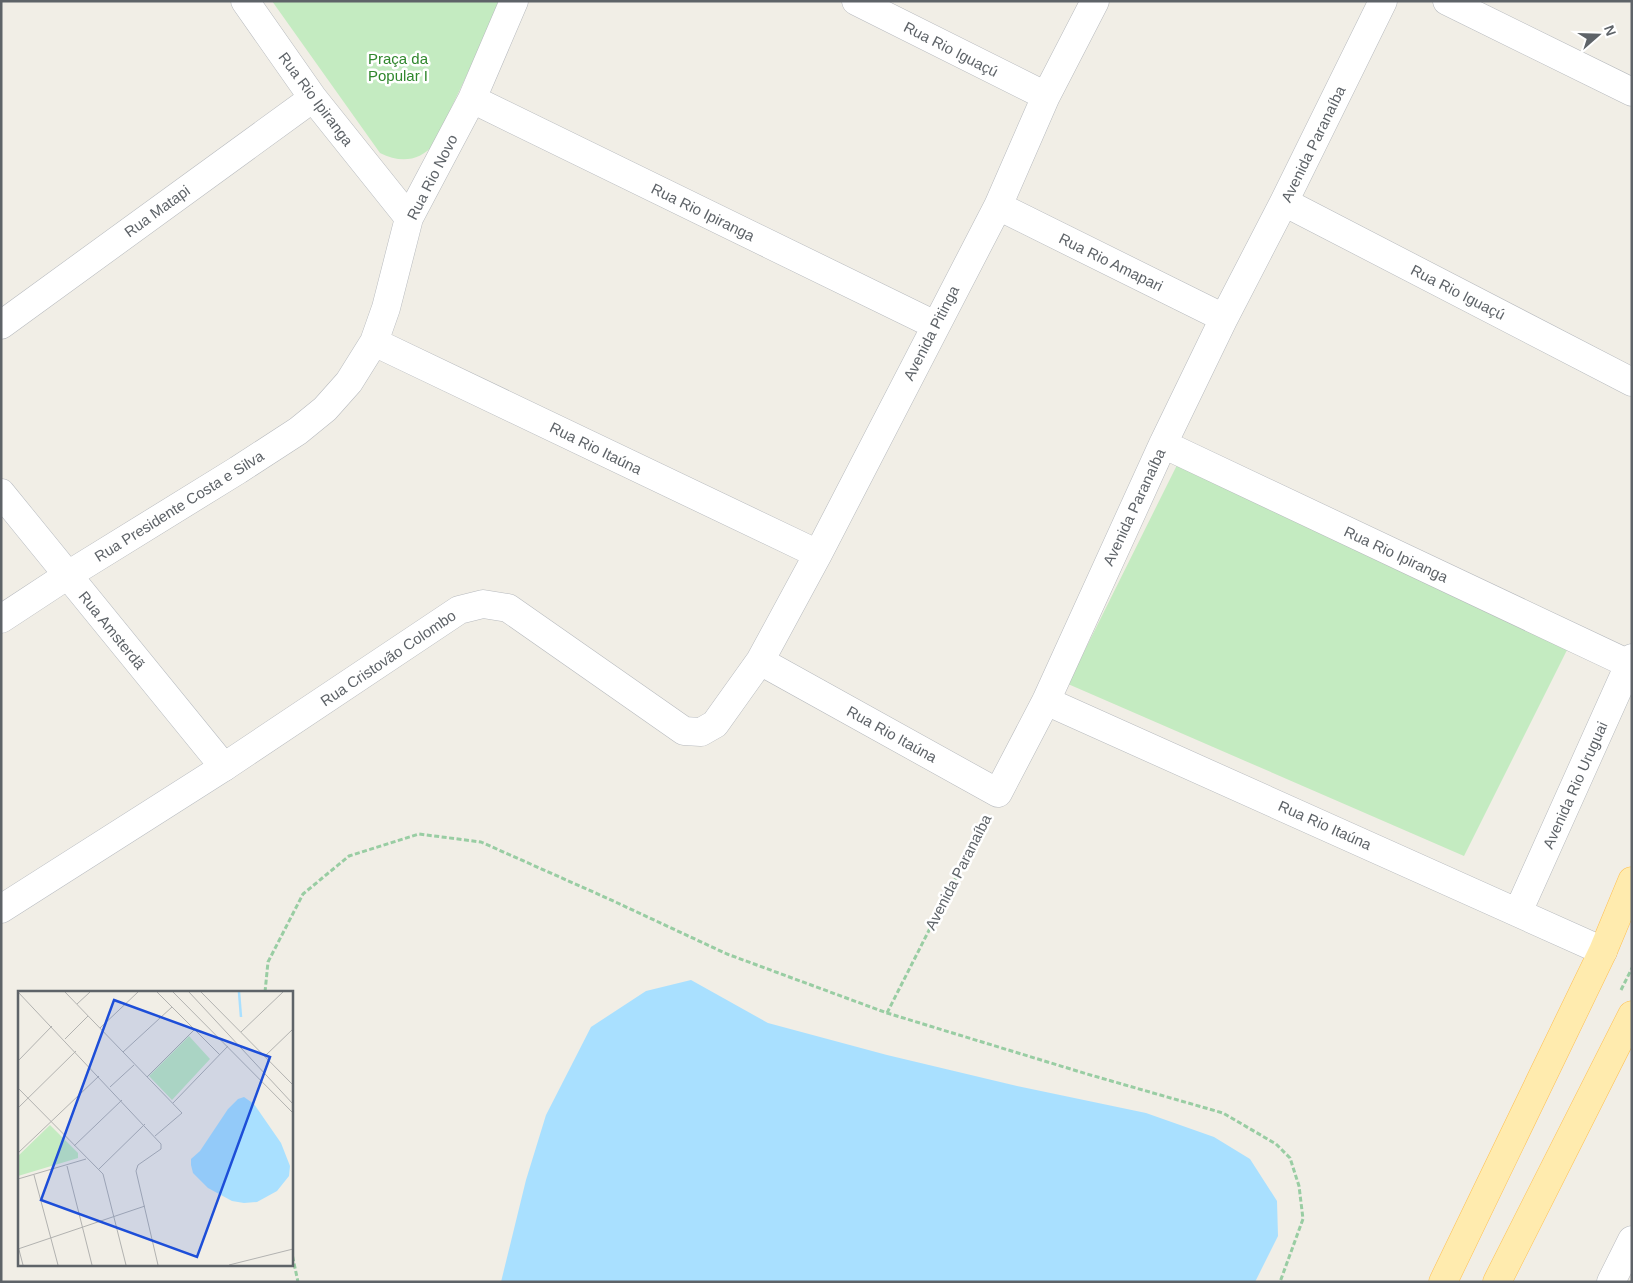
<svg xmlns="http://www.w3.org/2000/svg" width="1633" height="1283" viewBox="0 0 1633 1283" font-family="Arial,sans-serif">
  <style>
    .green { fill: #c4ebc1 }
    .water { fill: #a9e0ff }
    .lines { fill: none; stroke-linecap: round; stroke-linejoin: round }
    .street-casing { stroke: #b7babe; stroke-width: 29 }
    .secondary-casing { stroke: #b8bcc1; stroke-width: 29 }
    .primary-casing { stroke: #ffc052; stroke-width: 29 }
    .path { stroke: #99cda3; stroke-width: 3; stroke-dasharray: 5 2.5; stroke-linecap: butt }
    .street { stroke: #fff; stroke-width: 28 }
    .secondary { stroke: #fff; stroke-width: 28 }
    .primary { stroke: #ffebae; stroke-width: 28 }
    .labels { text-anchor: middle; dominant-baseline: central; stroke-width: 5; stroke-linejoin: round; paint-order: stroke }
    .street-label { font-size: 15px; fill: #5e6368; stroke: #fff }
    .park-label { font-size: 15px; fill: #30872d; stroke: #fff }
    .inset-river { fill: none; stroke: #a9e0ff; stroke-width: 2.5 }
    .inset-road { fill: none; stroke: #b2b2b0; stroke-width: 1 }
    .view { fill: #1d4ed8; fill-opacity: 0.15; stroke: #1d4ed8; stroke-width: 2.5 }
    .inset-edge { fill: none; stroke: #5e6368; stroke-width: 2.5 }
  </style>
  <rect width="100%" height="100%" fill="#f1eee6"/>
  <path class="green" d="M272 1H502L434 144C419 162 400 163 380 153Z
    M1181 457 1573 638 1464 856 1068 684Z"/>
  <path class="water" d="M691 980 768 1023 887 1055 1017 1086 1146 1113 1214 1137 1250 1159 1277 1201 1278 1236 1255 1282H501L526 1180 546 1115 591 1027 646 991Z"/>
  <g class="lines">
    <g class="street-casing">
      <path id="street" d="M245 1 313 98 409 218
        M856 1 1046 96
        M1447 1 1632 92
        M472 99 935 325
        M1284 202 1632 382
        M998 206 1224 318
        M1 325 313 98
        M374 342 818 554
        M1163 444 1629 664
        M1 619 68 575 238 470 298 431 325 409 349 382 374 342 386 308 409 218 472 99 514 1
        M760 661 998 793 1046 701 1163 444 1224 318 1284 202 1383 1
        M1046 701 1603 951
        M224 767 459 610 483 604 508 608 684 731 701 732 715 724 760 661 818 554 998 206 1046 96 1095 1
        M1518 912 1632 658
        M1611 1282 1632 1240"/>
    </g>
    <g class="secondary-casing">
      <path id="secondary" d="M1 493 224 767 1 909"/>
    </g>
    <g class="primary-casing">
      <path id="primary" d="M1443 1282 1603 951 1632 881
        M1497 1282 1632 1015"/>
    </g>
    <path class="path" d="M1621 990 1632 968
      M265 992 268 962 303 894 349 856 419 834 481 842 609 899 727 954 887 1013 1087 1074 1223 1113 1276 1144 1290 1158 1299 1186 1303 1219 1280 1282
      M887 1013 986 818
      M291 1249 298 1282"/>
    <use href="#street" class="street"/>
    <use href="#secondary" class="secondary"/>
    <use href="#primary" class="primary"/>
  </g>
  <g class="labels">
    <g class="street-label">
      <text transform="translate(951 49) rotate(27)">Rua Rio Iguaçú</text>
      <text transform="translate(316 99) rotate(53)">Rua Rio Ipiranga</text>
      <text transform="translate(1313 144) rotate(-64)">Avenida Paranaíba</text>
      <text transform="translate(432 177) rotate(-63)">Rua Rio Novo</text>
      <text transform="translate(157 211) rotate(-36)">Rua Matapi</text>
      <text transform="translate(703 212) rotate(26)">Rua Rio Ipiranga</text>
      <text transform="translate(1111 262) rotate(26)">Rua Rio Amapari</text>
      <text transform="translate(1458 292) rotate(27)">Rua Rio Iguaçú</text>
      <text transform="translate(931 333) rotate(-63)">Avenida Pitinga</text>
      <text transform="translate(596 448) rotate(26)">Rua Rio Itaúna</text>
      <text transform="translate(179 506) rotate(-32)">Rua Presidente Costa e Silva</text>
      <text transform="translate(1134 507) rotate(-65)">Avenida Paranaíba</text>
      <text transform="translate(1396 554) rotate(25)">Rua Rio Ipiranga</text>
      <text transform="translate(112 630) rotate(51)">Rua Amsterdã</text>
      <text transform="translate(388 658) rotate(-34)">Rua Cristovão Colombo</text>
      <text transform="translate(892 734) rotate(29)">Rua Rio Itaúna</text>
      <text transform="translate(1575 785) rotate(-66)">Avenida Rio Uruguai</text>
      <text transform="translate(1325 825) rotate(24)">Rua Rio Itaúna</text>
      <text transform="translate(958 872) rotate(-63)">Avenida Paranaíba</text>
    </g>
    <g class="park-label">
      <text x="398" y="58">Praça da<tspan x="398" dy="17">Popular I</tspan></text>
    </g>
  </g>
  <g transform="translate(18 991)">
    <rect width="275" height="275" fill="#f1eee6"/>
    <path d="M171 45 192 68 154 109 131 85ZM32 134 60 162V167L0 185V165Z" fill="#c4ebc1"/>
    <path d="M226 106 236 113 263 152 272 175 271 185 259 200 239 211 226 212 214 210 190 197 175 182 173 174V168L182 160 210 118 220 108Z" fill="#a9e0ff"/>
    <path class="inset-river" d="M221 1 223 26"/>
    <path class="inset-road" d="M0 1 143 153V158L120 174 118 180 140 274M47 1 164 122 137 145M139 1 202 64M155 1 275 122M171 1 275 113M183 1 275 94M59 13 72 1M82 37 120 1M223 41 265 1M47 48 70 25M105 61 154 16M247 65 275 38M0 70 34 35M129 86 176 39M92 96 116 74M0 97 85 183 108 274M155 112 210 55M0 117 58 60M56 155 104 109M0 162 81 85M49 175 74 274M81 178 127 133M16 184 40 274M0 188 68 168M0 255 5 274M0 258 127 215M211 274 275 258"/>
    <path class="view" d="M96 9 252 66 179 266 23 209Z"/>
    <rect width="275" height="275" class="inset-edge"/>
  </g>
  <rect width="1633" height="1283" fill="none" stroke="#5e6368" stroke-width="5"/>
  <g transform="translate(1598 35) rotate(70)" stroke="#ffffff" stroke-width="4" paint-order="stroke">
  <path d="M0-4L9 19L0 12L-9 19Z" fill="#5e6368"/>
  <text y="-8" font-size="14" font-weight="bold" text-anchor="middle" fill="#5e6368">N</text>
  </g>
</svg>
